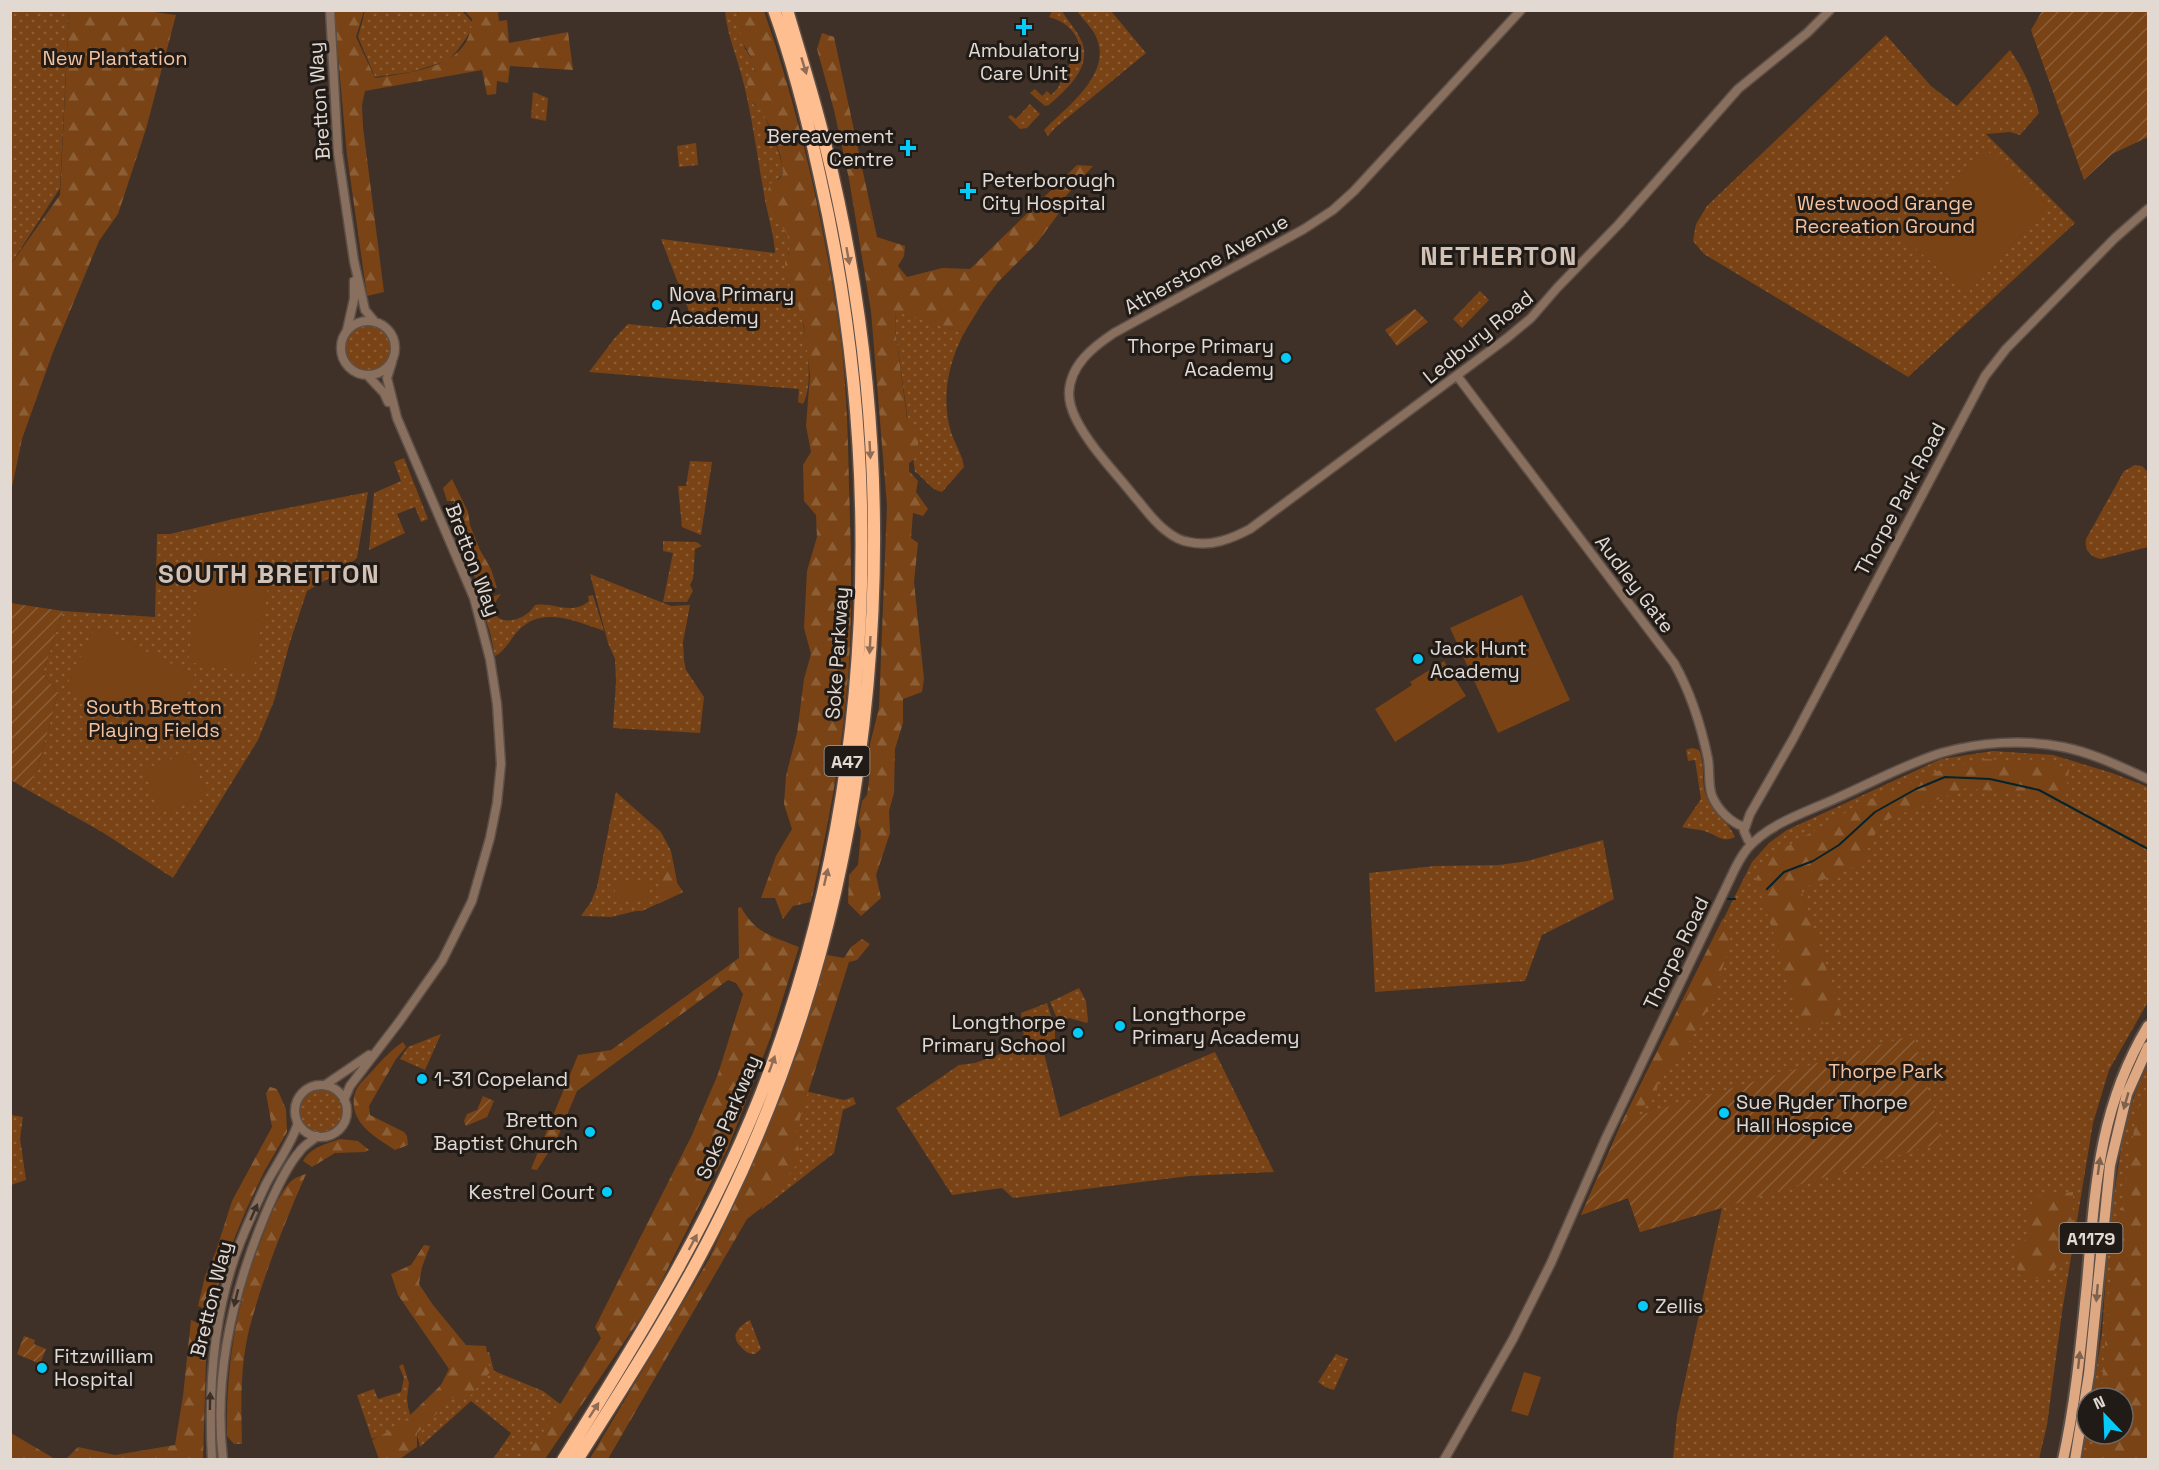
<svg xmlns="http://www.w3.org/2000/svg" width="2159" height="1470" viewBox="0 0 2159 1470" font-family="'Space Grotesk',sans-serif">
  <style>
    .grass { fill: url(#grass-dots) }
    .forest { fill: url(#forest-firs) }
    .garden { fill: url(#garden-furrows) }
    .pitch { fill: #794315 }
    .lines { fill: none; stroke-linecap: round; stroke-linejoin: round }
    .stream { stroke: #06232d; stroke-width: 2 }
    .minor-casing { stroke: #5c4f47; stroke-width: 11 }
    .major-casing { stroke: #5c4f47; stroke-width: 14 }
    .highway-casing { stroke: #5c4f47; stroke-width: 15 }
    .minor { stroke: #896f5d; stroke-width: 8 }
    .major { stroke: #dda882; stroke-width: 10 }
    .highway { stroke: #febe90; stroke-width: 12 }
    .oneway { fill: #906c54 }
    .oneway2 { fill: #7f624c }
    .oneway3 { fill: #3b3028 }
    .poi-dot { fill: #06cbf9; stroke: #211b17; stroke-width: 2 }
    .labels { text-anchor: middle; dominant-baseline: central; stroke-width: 6; stroke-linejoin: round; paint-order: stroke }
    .shield { fill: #211b17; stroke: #a8a09b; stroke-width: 1.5 }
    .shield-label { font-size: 18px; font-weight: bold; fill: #e2d9d3 }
    .poi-label { font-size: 20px; fill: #e2d9d3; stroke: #211b17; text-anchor: start }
    .park-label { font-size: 20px; fill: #f4c29e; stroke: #211b17 }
    .street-label { font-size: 20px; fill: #e2d9d3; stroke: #211b17 }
    .district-label { font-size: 26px; font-weight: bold; letter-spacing: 1.5px; fill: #d2c1b5; stroke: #211b17 }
  </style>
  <defs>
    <pattern id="grass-dots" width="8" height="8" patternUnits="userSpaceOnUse" patternTransform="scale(1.5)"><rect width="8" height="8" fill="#794315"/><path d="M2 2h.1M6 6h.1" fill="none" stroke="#8c5e36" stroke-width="1.8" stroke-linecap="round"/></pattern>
    <pattern id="forest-firs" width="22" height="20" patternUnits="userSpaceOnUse" patternTransform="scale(1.5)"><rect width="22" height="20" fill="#794315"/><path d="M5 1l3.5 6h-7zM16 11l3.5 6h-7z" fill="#8c5e36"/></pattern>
    <pattern id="garden-furrows" width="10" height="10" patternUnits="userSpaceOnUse" patternTransform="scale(1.5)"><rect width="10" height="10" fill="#794315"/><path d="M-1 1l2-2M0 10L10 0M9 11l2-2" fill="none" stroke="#8c5e36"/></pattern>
  </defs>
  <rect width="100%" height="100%" fill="#3f3128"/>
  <path class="grass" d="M11 11H69L60 188 11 264Z
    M365 11H462L473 23 472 30 457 51 447 61 411 72 375 77 358 37Z
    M725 11H737L745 49 755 63 753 104 762 109 778 150 783 167 782 175 777 180C780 195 780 212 784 226 785 231 789 234 790 238 793 250 784 258 785 270 787 281 794 293 798 304 806 328 815 383 803 404L798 402 799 389 589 372 614 339 628 324 665 328 692 319 661 239 775 253C774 233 767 214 764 194 757 155 752 115 742 77 736 54 727 34 725 11Z
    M1052 11H1062C1067 20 1075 28 1080 38 1095 65 1067 89 1049 105L1045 106 1030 93 1035 89 1042 96 1047 91 1051 95 1058 88 1079 44C1075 29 1063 21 1049 17Z
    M1077 11H1111L1146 53 1055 128 1048 136 1044 130C1065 108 1109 77 1098 42 1095 30 1084 21 1077 11Z
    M1886 35 1931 86 1957 106 2010 50C2024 70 2033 90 2039 113L2020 135 2010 132 1986 134 2075 223 1908 377 1704 254 1693 241 1696 224 1707 206Z
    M533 92 548 98 546 121 531 118Z
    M1030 104 1040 114 1027 128 1020 129 1008 117 1011 115 1016 119Z
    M696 143 698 165 679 167 677 146Z
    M1480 291 1489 300 1462 328 1453 319Z
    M896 311 964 333C948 364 941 398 951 432 955 444 962 454 964 467L942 492C930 490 925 478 915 472L895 328Z
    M341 348a27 27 0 1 1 54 0a27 27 0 1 1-54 0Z
    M404 458 428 519 421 522 415 507 397 514 405 533 369 550 374 493 401 481 394 462Z
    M690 461 712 462 701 535 682 527 678 486H686Z
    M2135 465 2142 466 2148 472V547L2101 559C2090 557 2084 550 2086 539L2124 471Z
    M368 492 357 558 343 570 307 591 290 642 274 701 258 740 173 878 102 832 26 789 37 771 58 693 43 673 63 611 155 617 157 534H170L242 517Z
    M663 541 696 542 702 546 695 549 693 579 690 585 693 591 687 602H663L673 553 663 551Z
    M590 574 671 606 690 605 683 642 684 660 686 670 704 697 700 733 613 728 616 681 615 659 608 643Z
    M501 594C478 622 518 631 535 605 554 602 572 616 589 601L588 596 593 595 604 631C575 621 541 605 517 632 510 640 505 651 495 656L490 632 483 612V602L487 598Z
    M1692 748 1699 750C1706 765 1700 783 1707 798 1714 813 1729 822 1735 837 1723 843 1718 836 1707 832 1700 829 1690 829 1682 827L1701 799 1695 760 1688 761 1686 750Z
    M1993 751 2053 755 2112 773 2148 787V1002L2109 1070 2093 1123 2062 1312 2047 1425 2039 1459H1673L1677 1417 1722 1208 1640 1232 1628 1198 1581 1215 1623 1120 1752 862 1769 843 1787 830 1941 759Z
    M616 792 661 832 671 851 677 883 683 892 642 911H636L611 917 581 916 591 902 597 887Z
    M1603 840 1614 899 1542 935 1525 981 1375 992 1369 873 1435 866 1499 865 1527 861Z
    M1079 988 1086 1001 1088 1021 1087 1023 1069 1018 1059 1023 1050 1002Z
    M1047 1003 1055 1027V1040L1042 1045 1060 1117 1215 1052 1274 1172 1189 1176 1013 1198 1002 1188 952 1195 896 1108 959 1065 975 1063 1025 1045 1021 1013Z
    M441 1034 425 1070 400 1059 408 1047Z
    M2148 1064V1459L2082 1460 2087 1427V1434H2123V1398H2092L2102 1333 2109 1228 2124 1129 2136 1091Z
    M295 1111a26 26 0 1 1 52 0a26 26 0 1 1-52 0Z
    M805 1091 844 1100 853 1097 856 1104 843 1110 834 1153 761 1210Z
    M11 1115 23 1117 20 1138 26 1180 11 1185Z
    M750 1320 761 1349 755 1354C748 1354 746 1352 741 1347 729 1336 739 1326 750 1320Z
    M489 1352 494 1371 543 1391 564 1407 525 1459H493L511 1433 471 1401 420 1447 414 1420 459 1362Z
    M1336 1354 1348 1359 1334 1390 1325 1387 1318 1382Z
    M403 1364 409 1383 407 1398 408 1407 413 1424 372 1439 357 1395 374 1389 378 1399 401 1392 404 1378 399 1366Z"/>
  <path class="forest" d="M139 10 176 15 146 129 118 214 99 241 53 352 22 439 11 492V264L60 195 69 11Z
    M465 11H498L499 21 507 20 509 43 568 32 573 70 510 66 508 83 497 81 496 94 487 95 482 70 365 91 362 105 363 127 384 292 367 296 347 155 334 11H364L356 37 375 78C412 72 471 68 472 19Z
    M737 11H764C797 106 820 206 836 306 846 366 848 427 849 487 851 540 852 593 850 646 846 732 830 819 811 902L793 906 783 919 775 898H761L776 856 792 829 784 804 786 776 797 733 804 679 811 654 804 628 807 571 817 537 816 515 804 501 803 465 811 452 806 426 810 375 804 326 798 306 785 273V260L789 253 790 238C780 222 759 203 771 183 775 181 780 180 782 175 787 165 769 123 763 113 759 106 751 104 748 95 747 89 747 83 748 77L755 71C755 59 746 51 742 40 739 31 739 20 737 11Z
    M822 33 834 37 877 237 905 246 904 256 898 266 907 277 942 268 970 269 1077 165 1093 166 1057 206 1059 213 1037 243 998 282 983 302 964 333 896 312 895 328 907 418 918 432V456L909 463V471L918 481 916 492 928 509 923 516 913 513 911 538 918 543 914 582 924 679 922 692 903 699V723L895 749 894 793 889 811 890 833 876 875 881 898 861 916 848 903 849 875 858 865 861 831 858 822 862 801 867 795 869 781 870 744 879 708 887 506 871 311 849 179 834 110 817 49Z
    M452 479 468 512 470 525 480 550 491 569 497 588H480C470 568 449 523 454 501H447L443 488Z
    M1986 759 2053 764 2069 769 2065 800 1966 788 1881 822 1860 864 1801 889 1842 1018 1803 1029 1756 878 1770 856 1866 801 1938 771Z
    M673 861 677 883 683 892 658 904 661 892 659 877Z
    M741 907C755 933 773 937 799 947L771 1036 728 1148 650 1304 545 1459H522L540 1437 601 1338 595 1327 692 1135 718 1074 743 994 736 983 728 980 577 1091 557 1139 537 1170 531 1169 578 1055 611 1050 739 958 738 908Z
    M1723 918 1731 942 1710 1005 1690 1041 1658 1082 1656 1097 1623 1120Z
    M862 939 870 944 857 960 849 962 794 1137 799 1149V1162L760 1209 747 1219 608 1459 589 1460 709 1259 753 1163 790 1070 827 955 844 958 851 947Z
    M403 1042 406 1047 396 1059 369 1106 370 1115 404 1132 407 1136 408 1145 395 1150C375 1137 347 1122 355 1093 357 1085 367 1077 372 1071 382 1060 391 1050 403 1042Z
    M2148 1085V1459H2089L2095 1434H2123V1398H2101L2109 1292 2137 1110Z
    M270 1087 277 1089 286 1109 287 1132 264 1172 246 1210 232 1244 212 1304 203 1308 198 1306 205 1276 216 1251 232 1201 272 1127 266 1093Z
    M340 1139 358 1141 369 1150 365 1152 335 1153 312 1167 303 1161C311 1147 326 1144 340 1139Z
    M306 1174C284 1224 263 1276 249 1330 240 1367 241 1406 242 1444H234L227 1436C226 1361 237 1299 265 1230 270 1217 282 1186 294 1179 297 1177 302 1175 306 1174Z
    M2073 1192 2072 1245 2047 1280 2019 1275 2013 1250 2029 1236 2026 1216 2036 1196Z
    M424 1245 430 1246 422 1267 419 1284 433 1305 466 1345 486 1346 490 1372 470 1396 452 1398 417 1433V1447L401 1458 379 1459 372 1440 399 1426 441 1385 449 1369 398 1295 391 1274 411 1265Z
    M191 1320 207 1327 203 1459H66L78 1447 115 1455 175 1445 183 1396Z
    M11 1433 55 1459H11Z"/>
  <path class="garden" d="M2042 11H2148V137L2112 154 2084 180 2031 30Z
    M1415 309 1428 322 1397 346 1385 330Z
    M10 603 63 611 43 673 58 693 37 771 26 789 11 780Z
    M1913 1035 1943 1142 1640 1232 1628 1198 1581 1215 1623 1120Z
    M483 1096 494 1101 487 1117 466 1126 464 1121 467 1114 477 1110Z
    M24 1336 35 1340 34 1344 46 1349 40 1364 17 1354Z"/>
  <path class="pitch" d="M1984 148 2048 205 1967 294 1903 237Z
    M206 553 272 564 253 673 188 662Z
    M1522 595 1570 700 1498 733 1450 628Z
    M95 627 195 675 165 737 65 689Z
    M1444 661 1466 696 1395 742 1375 709 1412 685 1410 682Z
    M190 752 207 797 160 813 145 769Z
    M647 879 649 898 616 902 614 883Z
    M1524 1372 1541 1377 1528 1416 1511 1411Z"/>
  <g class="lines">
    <path class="stream" d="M1767 889 1784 872 1813 861 1839 845 1875 812 1916 789 1945 777 1990 779 2039 790 2148 849
      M1728 899H1735"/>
    <g class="minor-casing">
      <path id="minor" d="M330 10 338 153 354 261 365 310 375 322
        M1521 10 1354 191 1333 210 1304 229 1114 333C1093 347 1070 365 1069 393 1069 402 1072 411 1076 419 1090 447 1115 472 1134 496 1144 507 1153 521 1165 530 1171 535 1180 541 1189 542 1211 547 1231 539 1250 529L1507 338 1531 318 1557 288 1619 224 1738 89 1807 33 1830 10
        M341 348a27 27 0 1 1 54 0a27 27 0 1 1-54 0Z
        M347 330 354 299V281
        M368 376 384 393 388 402
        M1458 377 1674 663C1691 693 1701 725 1708 759 1710 771 1708 785 1712 796 1718 810 1730 822 1744 827
        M1753 843 1748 840 1744 831 1750 814 1793 739 1985 376 2006 349 2115 238 2148 209
        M325 1085 369 1055
        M295 1111a26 26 0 1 1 52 0a26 26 0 1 1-52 0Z
        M344 1100 350 1086 399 1022 442 961 472 901 490 838 497 803 501 764 497 704 490 659 474 598 397 418 387 378 392 362
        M212 1460C208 1387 213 1311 240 1243 248 1223 257 1203 266 1184 277 1163 291 1145 298 1123
        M223 1460C213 1376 233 1292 265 1215 273 1196 286 1167 300 1151 304 1145 312 1141 317 1136
        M1444 1460 1513 1339 1551 1263 1605 1140 1731 877C1735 868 1740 858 1747 849 1769 823 1807 812 1837 798 1871 783 1906 764 1941 753 1979 742 2025 739 2063 747 2093 753 2121 767 2148 779"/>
    </g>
    <g class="major-casing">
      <path id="major" d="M2063 1460C2076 1401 2081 1343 2087 1284 2095 1190 2098 1109 2148 1026
        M2075 1460 2089 1374 2110 1165 2127 1094 2148 1047"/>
    </g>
    <g class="highway-casing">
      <path id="highway" d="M563 1460C643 1332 722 1204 773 1062 876 778 886 466 819 173 807 118 793 63 774 10
        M577 1460C629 1378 682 1296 724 1209 884 881 913 495 825 143 814 98 800 54 787 10"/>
    </g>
    <use href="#minor" class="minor"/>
    <use href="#major" class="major"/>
    <use href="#highway" class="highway"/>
  </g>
  <defs><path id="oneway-solid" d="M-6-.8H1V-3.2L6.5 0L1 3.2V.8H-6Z" transform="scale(1.5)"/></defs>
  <g class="oneway">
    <use href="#oneway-solid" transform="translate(804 66) rotate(73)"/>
    <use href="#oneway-solid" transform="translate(848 256) rotate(80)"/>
    <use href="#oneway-solid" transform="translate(870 450) rotate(87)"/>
    <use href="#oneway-solid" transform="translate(870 645) rotate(93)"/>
    <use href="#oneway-solid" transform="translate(826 877) rotate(-77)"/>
    <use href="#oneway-solid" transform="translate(772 1064) rotate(-70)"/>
    <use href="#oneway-solid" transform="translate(693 1242) rotate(-62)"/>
    <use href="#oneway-solid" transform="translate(594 1410) rotate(-57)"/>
  </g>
  <g class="oneway2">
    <use href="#oneway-solid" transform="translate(2126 1101) rotate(106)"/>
    <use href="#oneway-solid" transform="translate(2099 1166) rotate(-82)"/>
    <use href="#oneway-solid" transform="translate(2097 1293) rotate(95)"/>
    <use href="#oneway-solid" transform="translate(2079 1360) rotate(-84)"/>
  </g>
  <g class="oneway3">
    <use href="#oneway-solid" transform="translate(254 1212) rotate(-66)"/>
    <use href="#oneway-solid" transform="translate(236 1298) rotate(104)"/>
    <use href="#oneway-solid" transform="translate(210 1401) rotate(-89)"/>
  </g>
  <g class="poi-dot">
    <path d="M1021 18h6v6h6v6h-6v6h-6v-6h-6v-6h6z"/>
    <path d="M905 139h6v6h6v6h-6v6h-6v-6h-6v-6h6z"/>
    <path d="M965 182h6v6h6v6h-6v6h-6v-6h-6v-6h6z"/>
    <circle cx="657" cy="305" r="6"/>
    <circle cx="1286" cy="358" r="6"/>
    <circle cx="1418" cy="659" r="6"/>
    <circle cx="1120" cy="1026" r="6"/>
    <circle cx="1078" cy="1033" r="6"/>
    <circle cx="422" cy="1079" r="6"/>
    <circle cx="1724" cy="1113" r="6"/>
    <circle cx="590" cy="1132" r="6"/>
    <circle cx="607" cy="1192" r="6"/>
    <circle cx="1643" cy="1306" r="6"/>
    <circle cx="42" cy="1368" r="6"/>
  </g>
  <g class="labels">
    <g class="shield">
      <rect x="824.5" y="746" width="45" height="30" rx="4.5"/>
      <rect x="2059.5" y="1223" width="63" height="30" rx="4.5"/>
    </g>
    <g class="shield-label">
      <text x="847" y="761">A47</text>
      <text x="2091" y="1238">A1179</text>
    </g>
    <g class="poi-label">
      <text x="1024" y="50" text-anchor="middle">Ambulatory<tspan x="1024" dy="23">Care Unit</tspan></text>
      <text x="894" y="136" text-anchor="end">Bereavement<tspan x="894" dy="23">Centre</tspan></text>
      <text x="982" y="180">Peterborough<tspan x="982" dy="23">City Hospital</tspan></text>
      <text x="669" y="294">Nova Primary<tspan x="669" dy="23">Academy</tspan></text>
      <text x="1274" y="346" text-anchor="end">Thorpe Primary<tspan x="1274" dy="23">Academy</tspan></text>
      <text x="1430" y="648">Jack Hunt<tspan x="1430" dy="23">Academy</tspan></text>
      <text x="1132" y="1014">Longthorpe<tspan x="1132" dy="23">Primary Academy</tspan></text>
      <text x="1066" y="1022" text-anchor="end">Longthorpe<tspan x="1066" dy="23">Primary School</tspan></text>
      <text x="434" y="1079">1-31 Copeland</text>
      <text x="1736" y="1102">Sue Ryder Thorpe<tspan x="1736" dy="23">Hall Hospice</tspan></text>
      <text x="578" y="1120" text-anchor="end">Bretton<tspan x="578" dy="23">Baptist Church</tspan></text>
      <text x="595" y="1192" text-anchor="end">Kestrel Court</text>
      <text x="1655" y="1306">Zellis</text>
      <text x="54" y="1356">Fitzwilliam<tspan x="54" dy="23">Hospital</tspan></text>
    </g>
    <g class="park-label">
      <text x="115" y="58">New Plantation</text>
      <text x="1885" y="203">Westwood Grange<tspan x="1885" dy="23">Recreation Ground</tspan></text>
      <text x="154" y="707">South Bretton<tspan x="154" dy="23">Playing Fields</tspan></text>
      <text x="1886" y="1071">Thorpe Park</text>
    </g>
    <g class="street-label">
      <text transform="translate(319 101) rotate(-94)">Bretton Way</text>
      <text transform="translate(1206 264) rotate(-29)">Atherstone Avenue</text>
      <text transform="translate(1478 337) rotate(-39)">Ledbury Road</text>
      <text transform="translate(1900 499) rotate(-62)">Thorpe Park Road</text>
      <text transform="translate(473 560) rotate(69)">Bretton Way</text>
      <text transform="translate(1635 584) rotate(53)">Audley Gate</text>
      <text transform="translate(837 653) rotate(-86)">Soke Parkway</text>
      <text transform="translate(1676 953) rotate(-64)">Thorpe Road</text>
      <text transform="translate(728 1117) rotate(-67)">Soke Parkway</text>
      <text transform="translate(211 1299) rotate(-76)">Bretton Way</text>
    </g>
    <g class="district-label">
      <text x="1499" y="256">NETHERTON</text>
      <text x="269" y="574">SOUTH BRETTON</text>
    </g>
  </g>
  <rect width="2159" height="1470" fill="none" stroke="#e2d9d3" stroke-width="24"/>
  <g transform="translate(2105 1416) rotate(337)"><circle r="28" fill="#211b17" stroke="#6e6762" stroke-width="1.5"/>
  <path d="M0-4.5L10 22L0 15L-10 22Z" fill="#06cbf9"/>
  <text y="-9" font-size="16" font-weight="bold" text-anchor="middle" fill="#e2d9d3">N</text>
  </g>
</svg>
